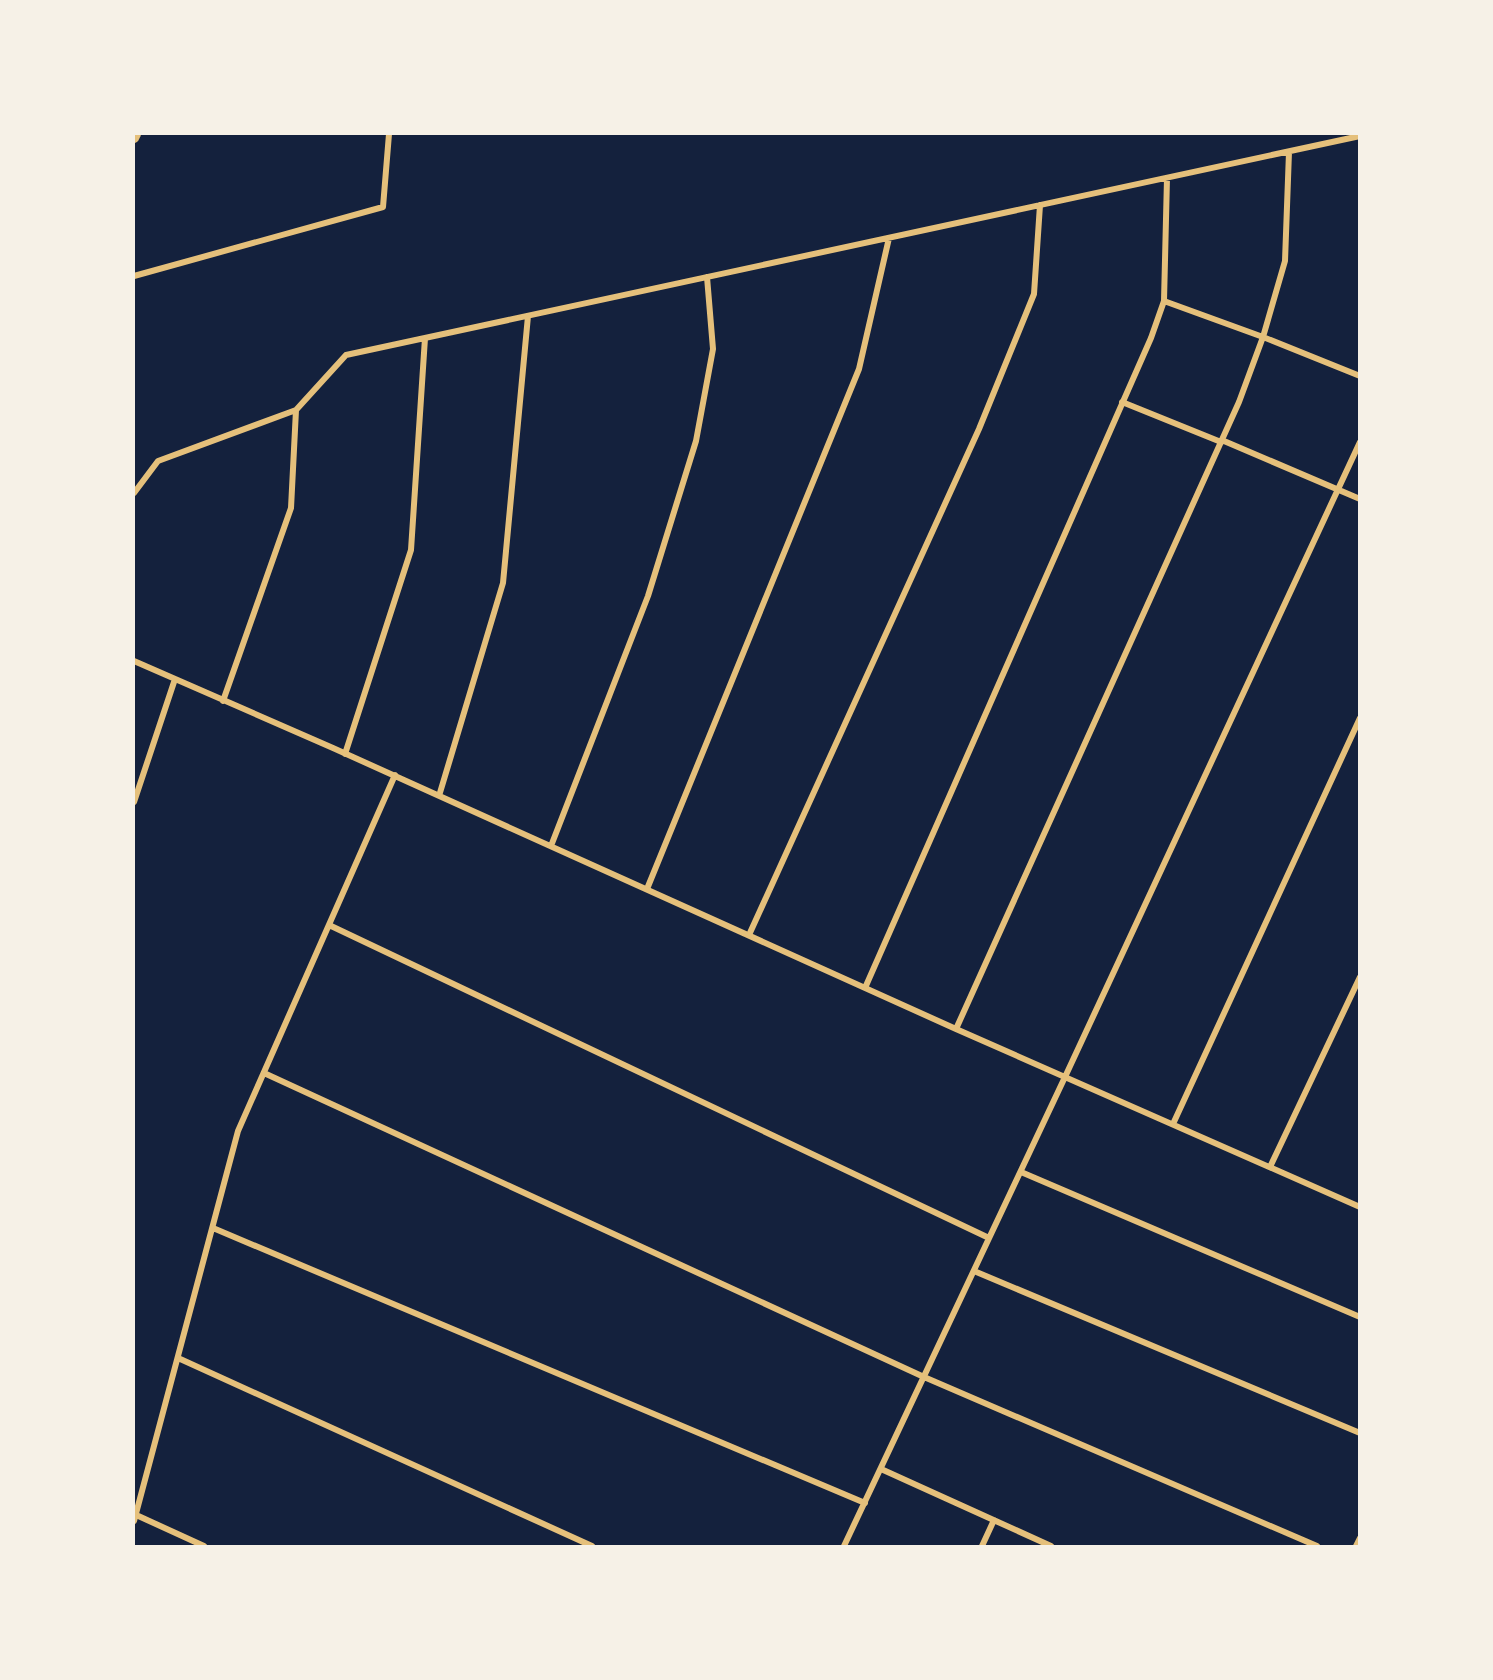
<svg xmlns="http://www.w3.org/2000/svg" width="1493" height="1680" viewBox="0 0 1493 1680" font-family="'Work Sans',sans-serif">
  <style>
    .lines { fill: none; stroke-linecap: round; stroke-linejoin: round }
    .minor { stroke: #e5c07b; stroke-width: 6 }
    .tertiary { stroke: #e5c07b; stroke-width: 10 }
  </style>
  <rect width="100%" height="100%" fill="#14213d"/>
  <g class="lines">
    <path class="minor" d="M134 276 383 207 389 134
      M1164 301 1263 337 1360 376
      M1122 402 1221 442 1224 441 1360 499
      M134 493 158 461 296 410 346 355 1360 136
      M134 661 333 748 956 1029 1360 1207
      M223 701 291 508 296 410
      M345 754 411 550 425 338
      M439 796 503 583 528 316
      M134 802 175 679
      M551 846 648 596 696 441 713 349 707 277
      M647 889 859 369 889 238
      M329 925 989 1238
      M749 935 979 429 1034 294 1040 205
      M865 988 1151 338 1164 301 1167 178
      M956 1029 1239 402 1263 337 1285 261 1289 152
      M264 1073 924 1377 1317 1546
      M1173 1124 1360 718
      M1270 1167 1360 977
      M1021 1172 1360 1317
      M213 1228 865 1503
      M974 1271 1360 1433
      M178 1358 592 1546
      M881 1469 1051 1546
      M134 1514 204 1546
      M134 1521 238 1131 395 775
      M844 1546 1065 1077 1360 442
      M982 1546 994 1520
      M1356 1546 1360 1538"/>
    <path class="tertiary" d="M134 138 136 134"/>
  </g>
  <rect width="1493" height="1680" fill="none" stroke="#f6f1e7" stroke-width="270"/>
</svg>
